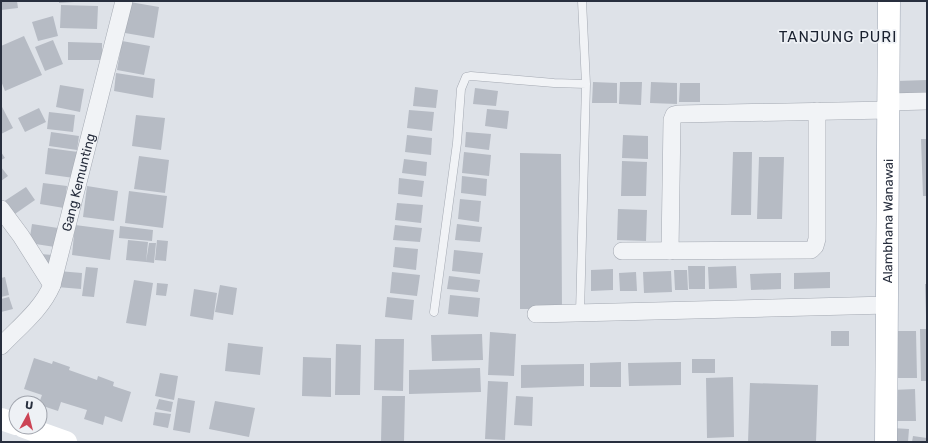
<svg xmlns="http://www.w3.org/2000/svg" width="928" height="443" viewBox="0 0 928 443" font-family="Rubik,sans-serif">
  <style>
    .building { fill: #b6bbc4 }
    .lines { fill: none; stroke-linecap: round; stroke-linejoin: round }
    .lane-casing { stroke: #a4a9b2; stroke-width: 9 }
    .street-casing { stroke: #a4a9b2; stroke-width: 18 }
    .primary-casing { stroke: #9ea6b3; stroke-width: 23 }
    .lane { stroke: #f1f3f6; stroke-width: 8 }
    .street { stroke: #f1f3f6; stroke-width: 17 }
    .secondary { stroke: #fff; stroke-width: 22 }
    .primary { stroke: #fff; stroke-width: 22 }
    .labels { text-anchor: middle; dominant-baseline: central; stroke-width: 3.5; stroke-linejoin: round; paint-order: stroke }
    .street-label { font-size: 13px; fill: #282f3e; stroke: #eef1f5 }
    .quarter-label { font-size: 15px; letter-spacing: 1px; fill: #1a212f; stroke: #eef1f5 }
  </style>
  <rect width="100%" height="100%" fill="#dee2e8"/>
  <path class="building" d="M1 1H17L18 8 1 10Z
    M59 1H74V2L59 3Z
    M130 2 159 7 154 38 125 33Z
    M61 5 98 6 97 29 60 28Z
    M53 16 58 36 38 41 32 22Z
    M24 36 42 75 5 91 1 81V46Z
    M53 40 63 64 45 71 35 47Z
    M122 41 150 46 144 75 117 70Z
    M68 42 102 43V60H68Z
    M116 73 155 79 153 98 114 91Z
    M927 80V96L898 97 897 81Z
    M593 82 617 83V103H592Z
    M620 82H642L641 105 619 104Z
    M651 82 677 83V104L650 103Z
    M680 83H700V102H679Z
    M60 85 84 89 80 112 56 107Z
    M415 87 438 90 436 108 413 106Z
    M475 88 498 91 496 106 473 104Z
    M1 105 13 128 1 134Z
    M39 108 46 122 25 132 18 118Z
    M487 109 509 111 507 129 485 126Z
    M409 110 434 112 432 131 407 128Z
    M49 112 75 115 73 132 47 129Z
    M136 115 165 118 161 150 132 146Z
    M51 132 79 136 77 150 49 146Z
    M466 132 491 134 489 150 465 147Z
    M407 135 432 138 431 155 405 152Z
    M623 135 648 136V159L622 158Z
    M921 139H927V196H923Z
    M48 148 78 152 74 178 45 174Z
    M1 152 5 158 1 160Z
    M464 152 491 155 489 176 462 173Z
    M733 152H752L751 215H731Z
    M520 153 561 154 562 309H520Z
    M139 156 169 160 165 193 134 189Z
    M759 157H784L782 219H757Z
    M404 159 427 162 426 176 402 173Z
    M622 161 647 162 646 196H621Z
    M1 167 8 176 1 181Z
    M462 176 487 179 486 196 461 193Z
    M399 178 424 181 422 197 398 194Z
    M43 183 67 186 64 208 40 204Z
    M87 186 118 191 114 221 83 217Z
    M26 187 35 200 12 216 3 202Z
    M129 191 167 196 163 228 125 223Z
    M460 199 481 201 479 222 458 219Z
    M397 203 423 205 421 223 395 220Z
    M618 209 647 210 646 241 617 240Z
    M32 224 58 228 55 247 29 243Z
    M457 224 482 227 480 242 455 240Z
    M75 225 114 230 110 260 72 255Z
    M395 225 422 228 420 242 393 240Z
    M120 226 153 230 152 241 119 238Z
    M128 240 148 242 146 262 126 260Z
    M157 240 168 241 166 261 155 260Z
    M149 243H156L154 263 146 262Z
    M395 247 418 249 416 270 393 267Z
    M454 250 483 253 480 274 452 271Z
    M41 254 52 255 51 265 40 264Z
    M688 266H705V289H689Z
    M736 266 737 288 709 289 708 267Z
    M86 267 98 268 94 297 82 296Z
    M613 269V290L591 291V270Z
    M674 270H687L688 290H675Z
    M58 271 82 273 81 289 57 287Z
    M671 271 672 292 644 293 643 272Z
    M392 272 420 275 417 296 390 293Z
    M636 272 637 291H620L619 273Z
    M830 272V288L794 289V273Z
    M781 273V289L751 290 750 274Z
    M449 276 480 280 478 292 447 289Z
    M5 277 9 295 1 297V278Z
    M134 280 153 283 146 326 126 323Z
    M157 283 168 284 166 296 156 295Z
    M925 284H927V315H926Z
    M220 285 237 288 233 315 215 312Z
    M194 289 217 293 213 320 190 316Z
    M450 295 480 298 478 317 448 314Z
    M9 297 13 309 1 312V299Z
    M387 297 414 300 412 320 385 317Z
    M920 329H927V381H921Z
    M831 331H849V346H831Z
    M896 331H916L917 378H896Z
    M490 332 516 334 514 376 488 375Z
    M482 334 483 360 432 361 431 335Z
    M375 339H404L403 391 374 390Z
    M228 343 263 347 260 375 225 371Z
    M336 344 361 345 360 395H335Z
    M303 357 331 358V397L302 396Z
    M34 358 52 364 53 361 70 367 69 370 97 380 98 376 114 382 113 386 131 392 122 422 105 416 103 425 84 419 87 410 61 402 58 411 40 405 39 403 42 395 24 389Z
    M692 359H715V373H692Z
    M621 362V387H590V363Z
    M681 362V385L629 386 628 363Z
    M584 364V386L521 388V365Z
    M480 368 481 392 409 394V370Z
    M160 373 178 376 174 400 155 396Z
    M733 377 734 437 707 438 706 378Z
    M488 381 508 382 505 440 485 439Z
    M750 383 818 385 816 442H748Z
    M915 389 916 421H893L892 390Z
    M382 396H405L404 442H381Z
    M516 396 533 397 532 426 514 425Z
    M178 398 195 401 190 433 173 430Z
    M159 399 173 402 171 412 156 409Z
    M215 401 255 408 249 437 209 429Z
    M155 412 171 414 168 428 153 425Z
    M892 428 909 429 908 442H890Z
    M913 436 927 438V442H912Z"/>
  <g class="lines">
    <g class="lane-casing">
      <path id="lane" d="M434 312 457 143 461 89 466 77 471 76 554 83 586 84
        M580 313 586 84 582 1"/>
    </g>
    <g class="street-casing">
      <g id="street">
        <path d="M888 102 927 101"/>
        <path d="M1 209 21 236 52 285"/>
        <path d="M622 251 811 250 815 246 817 239V111"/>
        <path d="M670 251 672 120 674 115 678 114 888 110"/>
        <path d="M536 314 888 305"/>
        <path id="s1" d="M1 346C19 327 42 309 52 285L124 1"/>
      </g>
    </g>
    <g class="primary-casing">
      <g id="primary">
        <path id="s2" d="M886 442 889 1"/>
      </g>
    </g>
    <use href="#lane" class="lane"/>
    <use href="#street" class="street"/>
    <path class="secondary" d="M1 419 16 424
      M24 427 66 442"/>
    <use href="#primary" class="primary"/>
  </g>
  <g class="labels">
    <g class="street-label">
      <text stroke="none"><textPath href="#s1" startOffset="186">Gang Kemunting</textPath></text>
      <text stroke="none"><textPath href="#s2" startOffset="221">Alambhana Wanawai</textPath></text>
    </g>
    <g class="quarter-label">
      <text x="838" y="37">TANJUNG PURI</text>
    </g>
  </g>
  <rect width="928" height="443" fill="none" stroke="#282f3e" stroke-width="4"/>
  <g transform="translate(28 415) rotate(7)"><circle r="19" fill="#eef1f5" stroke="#9fa3ac"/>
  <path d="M0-3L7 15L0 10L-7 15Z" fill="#cc4455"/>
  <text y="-6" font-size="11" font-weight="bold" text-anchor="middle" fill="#282f3e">U</text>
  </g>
</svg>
